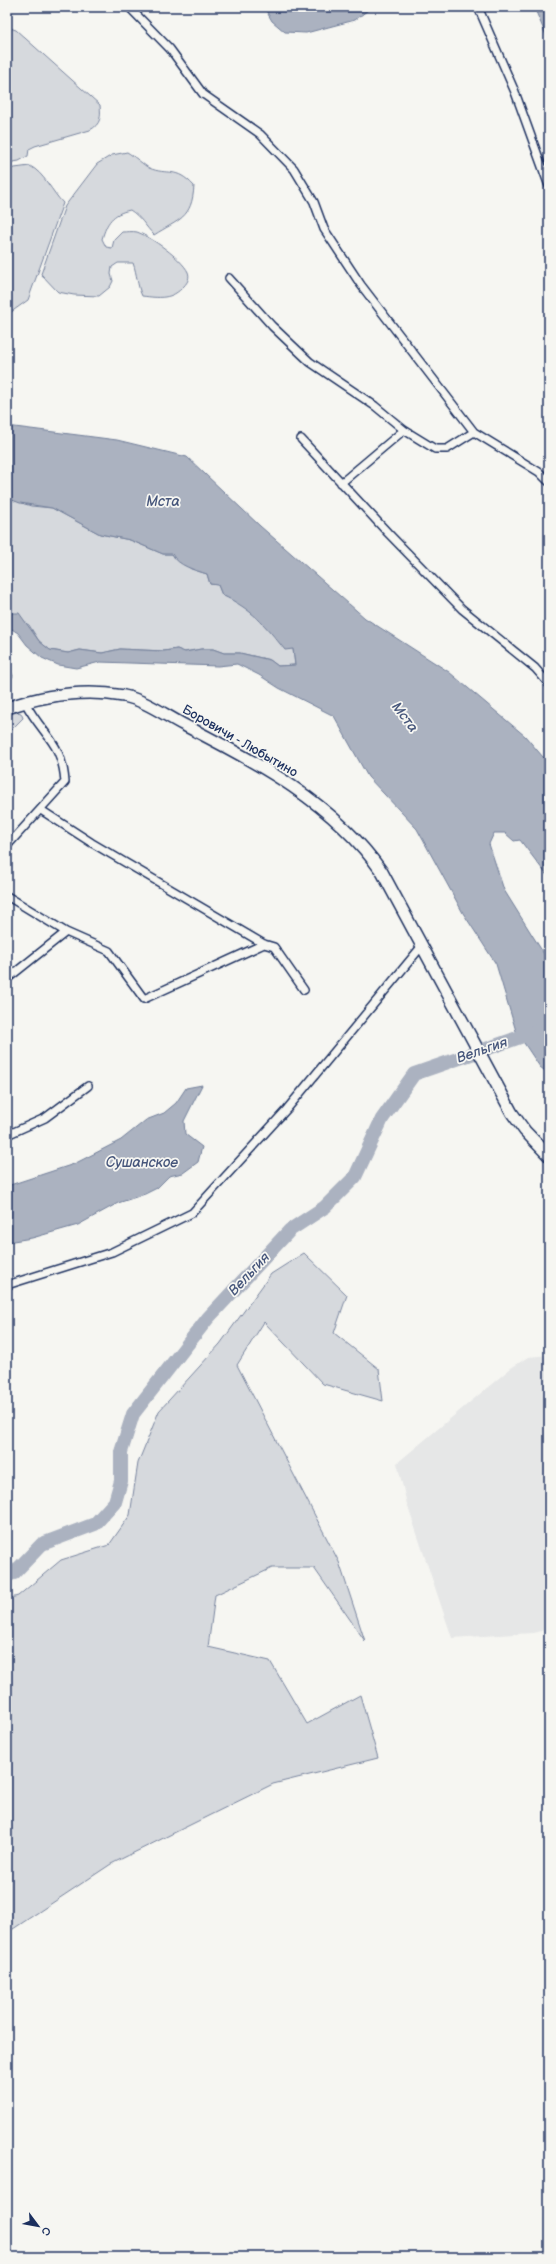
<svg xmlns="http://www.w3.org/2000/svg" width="556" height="2264" viewBox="0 0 556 2264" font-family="'Balsamiq Sans',sans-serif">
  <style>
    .built { fill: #e6e7e7 }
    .green { fill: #d6d9dd; stroke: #78849e }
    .water { fill: #abb2c0; stroke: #717e99 }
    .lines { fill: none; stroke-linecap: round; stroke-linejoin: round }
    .river { stroke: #abb2c0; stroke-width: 14 }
    .minor-casing { stroke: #1b2f5e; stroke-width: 10 }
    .primary-casing { stroke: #1b2f5e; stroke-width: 14 }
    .minor { stroke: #f6f6f2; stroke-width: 7 }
    .primary { stroke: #f6f6f2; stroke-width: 11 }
    .labels { text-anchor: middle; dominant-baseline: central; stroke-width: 3.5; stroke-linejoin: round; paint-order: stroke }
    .street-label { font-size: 13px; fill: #1b2f5e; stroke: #f6f6f2 }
    .water-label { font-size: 14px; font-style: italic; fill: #46567b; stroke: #f6f6f2 }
  </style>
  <rect width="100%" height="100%" fill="#f6f6f2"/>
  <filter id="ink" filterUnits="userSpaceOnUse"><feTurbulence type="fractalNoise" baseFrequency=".025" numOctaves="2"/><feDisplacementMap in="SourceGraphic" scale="8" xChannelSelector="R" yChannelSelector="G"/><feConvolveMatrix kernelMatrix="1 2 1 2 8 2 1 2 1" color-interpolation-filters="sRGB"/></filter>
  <g filter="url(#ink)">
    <path class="built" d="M549 1355V1629L533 1633 452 1638 407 1504 397 1463 511 1368 528 1357Z"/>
    <path class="green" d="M7 27 16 30 100 105C101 117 101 124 90 130L35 146 29 149 28 156 19 161 7 163Z
      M127 152C134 156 145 166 149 168 168 176 176 166 194 186 192 219 179 219 154 235 145 226 141 217 130 210 112 214 107 222 102 239L106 247 112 248 114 240 122 232C126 232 133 231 137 232 151 237 182 259 188 272 190 277 188 282 184 286 172 300 159 298 142 296 137 285 137 274 133 263H118L112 267 111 274 113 281 110 287 99 296 74 295 58 292 41 274 65 206 97 164 112 155Z
      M30 166C44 173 52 192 63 203L28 300 7 315V169Z
      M7 498 31 506 52 508 100 534 130 540 163 554H172L191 569 207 574 210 584 218 585 222 595 241 604 255 614 293 649 295 665 278 666 270 660 240 653H224L213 649H201L184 652 177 649 164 651 120 649 102 653 80 650 68 653 50 650 39 641 29 625 7 613Z
      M7 661 13 676 7 686Z
      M17 712 21 713 23 718 7 734V715Z
      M304 1253 347 1295 334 1333 379 1369 383 1401 323 1384 264 1322 237 1365 339 1562 365 1641 314 1568H272L215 1595 208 1647 270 1661 307 1724 360 1695 378 1758 273 1784 111 1864 7 1933V1599L18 1596 61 1560 109 1545 130 1515 138 1463 159 1411 220 1344 271 1274Z"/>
    <path class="water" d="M264 7H372L355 20 306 33 285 32 272 21Z
      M534 7H549V41L548 40Z
      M7 426 117 440 187 457 260 526 365 618 449 672 525 736 549 764V878L520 840 514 841 505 833H494L489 844 504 890 549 962V1074L540 1067 516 1031 496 964 463 913 417 829 368 777 334 716 279 688 259 675 237 664 218 666 100 662 76 668 58 665 42 658 27 645 18 633 7 626V613H19L39 641 50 650 68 653 80 650 102 653 120 649 164 651 177 649 185 652 201 649H213L224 653H240L270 660 278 666 295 665 293 649 285 650C264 624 253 610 222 595L218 585 210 584 207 574C195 570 178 566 172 554H163L130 540 100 534 52 508 20 503 7 498Z
      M202 1085 184 1121 185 1134 202 1147 198 1162 183 1173 169 1176 157 1188 145 1194 118 1203 78 1225 32 1238 7 1242V1186L74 1164 121 1140 146 1120 164 1113 176 1103 186 1088Z"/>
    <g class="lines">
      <path class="river" d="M7 1575 14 1573 42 1544 95 1524 115 1502 121 1481V1452L133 1414 208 1318 290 1230 325 1207 355 1177 382 1119 414 1074 549 1027"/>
      <g class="minor-casing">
        <path id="minor" d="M129 7 170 49 203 94 260 134 294 169 314 202 324 229 361 285 474 432 539 472 549 482
          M478 7 515 92 549 186
          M229 278 272 326 310 362 375 406 404 430 435 449H447L474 432
          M301 439 388 533 462 609 535 668 549 684
          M341 483 404 430
          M41 810 92 843 264 944 274 947 304 990
          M7 846 65 782C62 740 42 736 25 702
          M7 896 66 932
          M7 979 66 932 109 951 144 999 264 944
          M7 1135 45 1118 88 1086
          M7 1285 112 1252 192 1213 287 1109 421 947"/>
      </g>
      <g class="primary-casing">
        <path id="primary" d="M7 708C44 695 84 689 124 696 144 700 165 715 184 725 257 762 334 803 382 872L512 1113 525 1131 549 1156"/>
      </g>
      <use href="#minor" class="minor"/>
      <use href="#primary" class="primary"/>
    </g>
  </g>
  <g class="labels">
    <g class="street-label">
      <text transform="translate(240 741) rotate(30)">Боровичи - Любытино</text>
    </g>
    <g class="water-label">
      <text x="163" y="501">Мста</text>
      <text transform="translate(405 717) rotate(53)">Мста</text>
      <text transform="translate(482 1050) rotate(-19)">Вельгия</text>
      <text x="142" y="1162">Сушанское</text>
      <text transform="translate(249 1274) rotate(-47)">Вельгия</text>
    </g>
  </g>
  <rect width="556" height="2264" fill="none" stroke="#f6f6f2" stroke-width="24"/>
  <rect x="12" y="12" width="532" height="2240" fill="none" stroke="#1b2f5e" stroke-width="1.5" filter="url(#ink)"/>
  <g transform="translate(38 2226) rotate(122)" stroke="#f6f6f2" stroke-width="3" paint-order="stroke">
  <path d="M0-3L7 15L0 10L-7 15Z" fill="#1b2f5e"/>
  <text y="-6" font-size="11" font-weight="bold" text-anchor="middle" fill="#1b2f5e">С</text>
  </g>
</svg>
